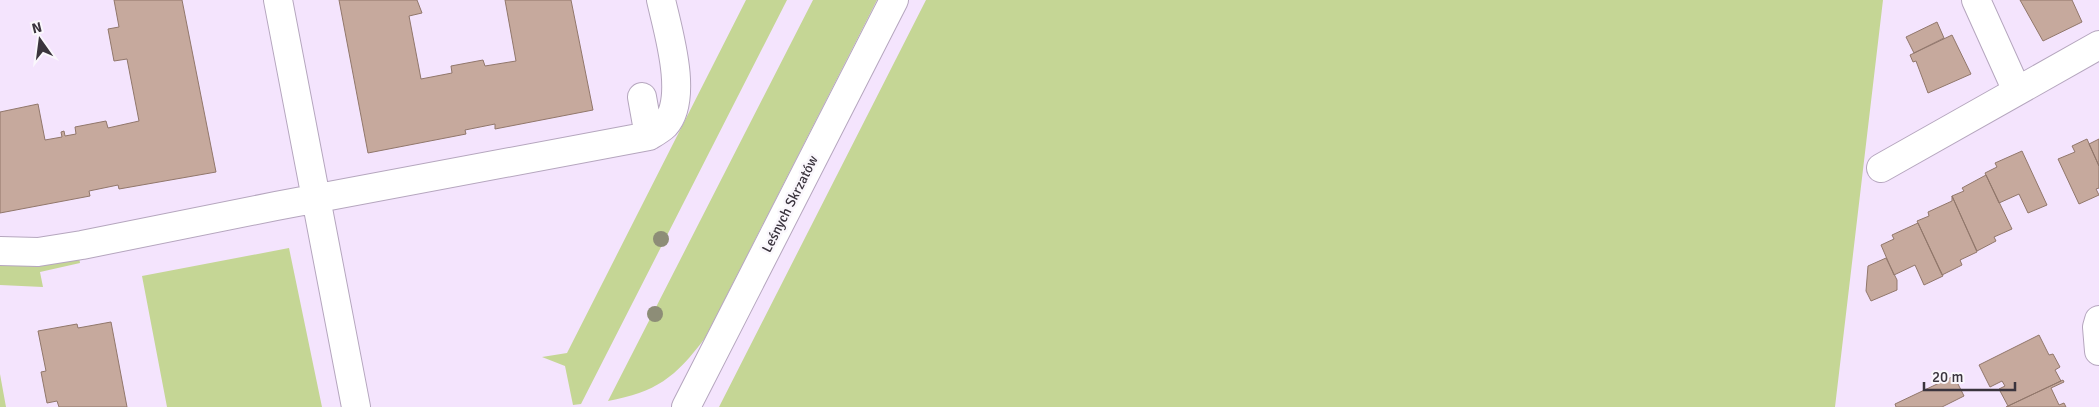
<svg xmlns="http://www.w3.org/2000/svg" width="2099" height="407" viewBox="0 0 2099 407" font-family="Signika,sans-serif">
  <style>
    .green { fill: #c5d695 }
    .building { fill: #c6a99d; stroke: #91776b }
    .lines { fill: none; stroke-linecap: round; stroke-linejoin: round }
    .minor-casing { stroke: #b5a6be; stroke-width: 30 }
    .minor { stroke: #fff; stroke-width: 28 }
    .tree { fill: #8d8d77 }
    .labels { text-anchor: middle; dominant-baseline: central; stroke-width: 5; stroke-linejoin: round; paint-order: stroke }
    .street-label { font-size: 14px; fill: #3a343d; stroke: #faf7fc }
  </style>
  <rect width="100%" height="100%" fill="#f4e4fd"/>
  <path class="green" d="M746 0H787L581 404 573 405 565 366 542 357 567 353Z
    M813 0H877L705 338C675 378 656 392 608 401Z
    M926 0H1883L1835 407H719Z
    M289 248 322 407H167L142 276Z
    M79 257 80 263 40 272 43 287 0 285V262Z
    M0 374 6 407H0Z"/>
  <path class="building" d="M114 0H182L216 172 119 189 118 185 89 191 90 196 0 213V112L38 104 45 140 62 137 61 132 64 131 65 136 76 134 75 127 106 121 108 128 139 121 127 59 114 61 108 29 119 27Z
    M339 0H417L422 13 409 16 421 79 452 73 451 66 483 60 485 66 516 61 505 0H571L593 110 495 129V124L465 130 466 134 368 153Z
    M2020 0H2072L2082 22 2043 41Z
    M1937 22 1944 38 1914 53 1906 37Z
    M1952 35 1971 74 1928 93 1916 61 1913 62 1910 55Z
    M2087 139 2099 166V188L2096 189 2099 195 2079 204 2058 159 2075 152 2072 146Z
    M2099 139V166L2089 144Z
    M2022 151 2047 205 2028 213 2019 194 1999 203 1985 173 1997 167 1995 163Z
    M1986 175 2012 229 1994 237 1996 241 1977 251 1952 196 1964 191 1962 188Z
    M1952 196 1977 252 1960 260 1962 265 1942 275 1917 221 1929 216 1928 212 1952 201Z
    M1918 223 1943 276 1924 285 1915 265 1894 275 1881 245 1894 239 1892 235Z
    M1886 258 1897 280V290L1871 301 1866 291 1868 266Z
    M111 322 127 407H59L57 401 47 403 41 372 46 371 38 331 77 324 78 328Z
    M2039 335 2049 355 2053 354 2060 367 2055 370 2061 381 2008 406 1999 389 2005 386 2002 381 1990 387 1979 365Z
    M1954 376 1964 396 1942 407H1896L1895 404Z
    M2063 380 2064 382 2051 388 2059 405 2064 403 2066 407H2006Z"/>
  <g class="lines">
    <g class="minor-casing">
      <path id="minor" d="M278 0 356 407
        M1976 0 2017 91
        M649 136C654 133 661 129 665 125 689 99 668 31 661 0
        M1881 168 2099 45
        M0 251 38 252 82 245 276 206 649 136 642 97
        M2099 320 2097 327 2099 351
        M686 407 894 0"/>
    </g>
    <use href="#minor" class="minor"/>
  </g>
  <g class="tree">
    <circle cx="661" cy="239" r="8"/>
    <circle cx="655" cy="314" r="8"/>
  </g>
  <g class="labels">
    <g class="street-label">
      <text transform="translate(790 204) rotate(-63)">Leśnych Skrzatów</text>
    </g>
  </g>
  <g transform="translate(40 40) rotate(346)" stroke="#faf7fc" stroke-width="4" paint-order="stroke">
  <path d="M0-4L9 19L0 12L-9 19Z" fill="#3a343d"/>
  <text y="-8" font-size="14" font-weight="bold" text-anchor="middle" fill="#3a343d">N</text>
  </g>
  <path d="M1924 382v8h91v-8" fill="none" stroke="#3a343d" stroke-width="2.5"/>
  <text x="1932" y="382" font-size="15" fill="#3a343d" stroke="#faf7fc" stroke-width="4" paint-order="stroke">20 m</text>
</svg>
